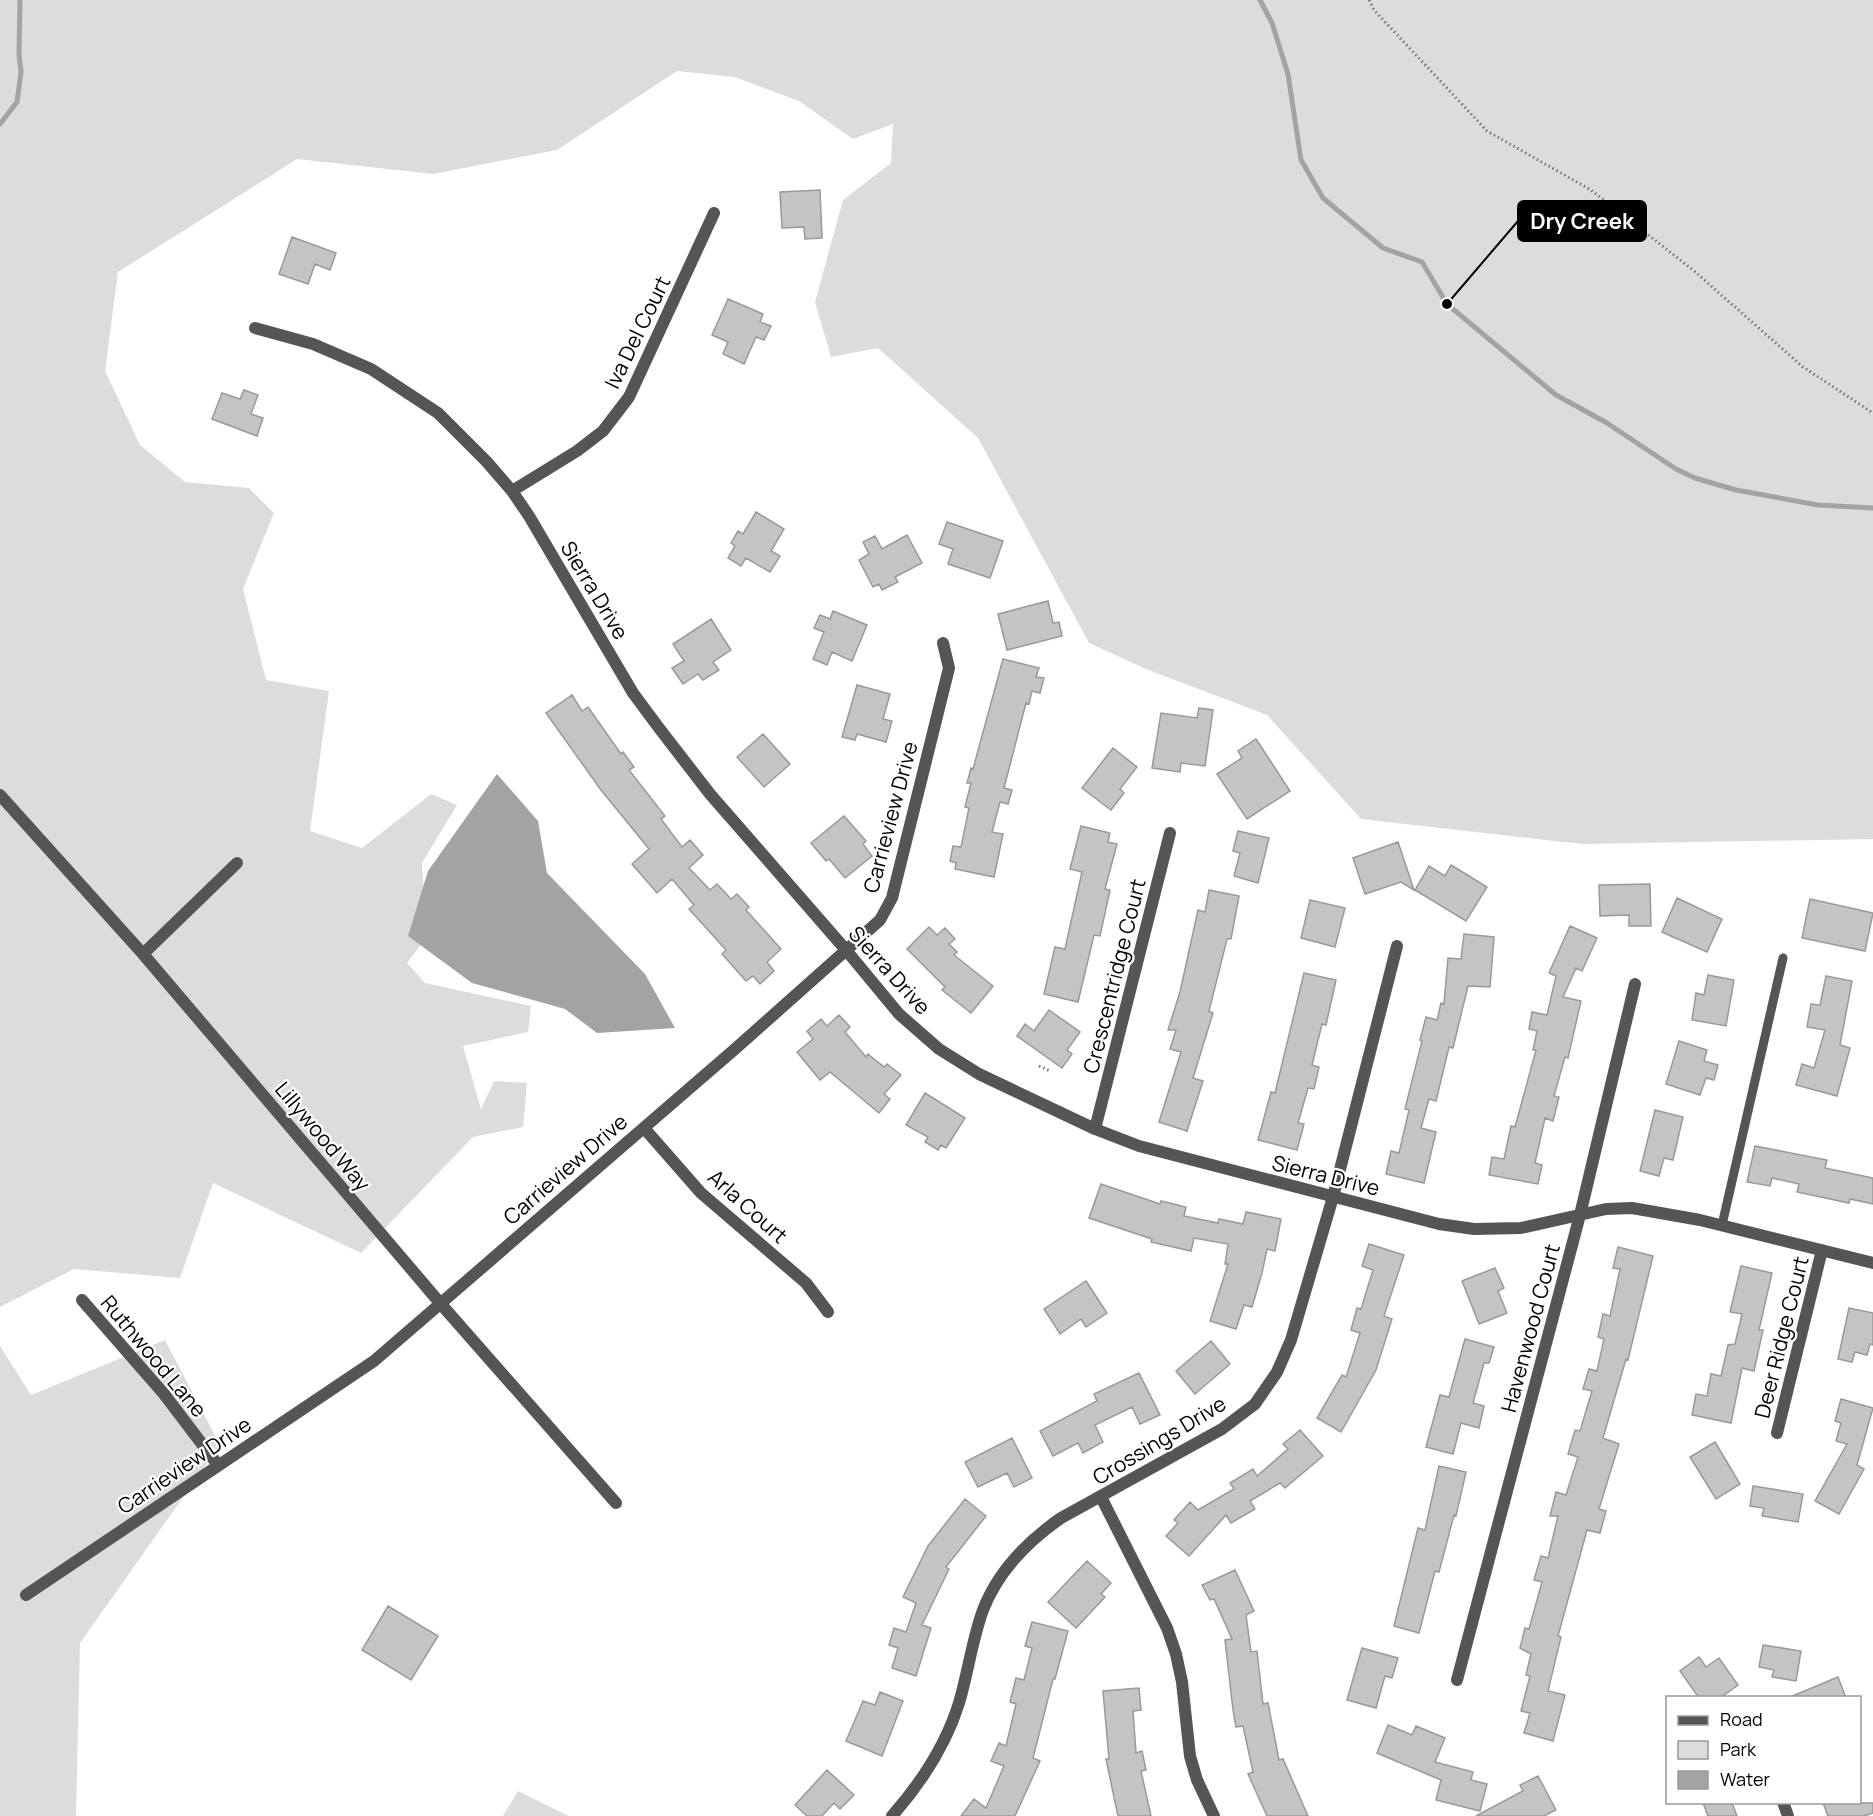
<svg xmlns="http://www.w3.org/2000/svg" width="1873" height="1816" viewBox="0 0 1873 1816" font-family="Manrope,sans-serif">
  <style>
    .green { fill: #dcdcdc }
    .water { fill: #a3a3a3 }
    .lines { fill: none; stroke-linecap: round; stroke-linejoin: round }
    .stream { stroke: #a3a3a3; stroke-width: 5 }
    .building { fill: #c4c4c4; stroke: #999; stroke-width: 1.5 }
    .path { stroke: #777; stroke-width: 3; stroke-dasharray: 1.5 3; stroke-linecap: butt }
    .lane { stroke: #555; stroke-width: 9 }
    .street { stroke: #555; stroke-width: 12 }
    .labels { text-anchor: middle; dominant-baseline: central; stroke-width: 4.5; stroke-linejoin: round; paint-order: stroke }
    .street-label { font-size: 21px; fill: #000; stroke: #fff }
    .leader { fill: none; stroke: #000; stroke-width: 2 }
    .callout-dot { fill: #000; stroke: #fff; stroke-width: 2 }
    .callout { fill: #000; stroke: #000; stroke-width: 2 }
    .callout-label { font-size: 22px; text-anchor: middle; font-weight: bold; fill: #fff }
  </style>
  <rect width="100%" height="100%" fill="#fff"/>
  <path class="green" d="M0 0H1873V839L1582 844 1361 819 1267 715 1146 669 1089 643 978 438 878 348 831 357 815 302 843 200 891 163 893 124 853 139 799 101 735 77 677 71 557 150 433 174 297 159 118 272 105 371 140 445 185 482 249 488 274 513 243 589 266 680 329 691 310 831 362 848 431 794 457 805 422 863 426 938 407 963 425 983 531 1006 528 1032 463 1046 481 1109 494 1081 527 1083 523 1127 473 1137 361 1253 213 1183 180 1278 74 1269 0 1307Z
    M165 1340 220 1445 80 1643 76 1816H0V1346L31 1395Z
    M518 1791 569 1816H503Z"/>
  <path class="water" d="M497 774 538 821 547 873 645 974 675 1028 597 1033 565 1009 472 983 408 936 428 871Z"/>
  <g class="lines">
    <path class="stream" d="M1260 0 1272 23 1288 74 1301 160 1323 198 1383 248 1422 262 1447 304 1556 395 1607 423 1676 469 1695 478 1736 490 1818 505 1873 508
      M0 124 17 102 21 72 19 55 20 0"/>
  </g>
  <path class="building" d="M820 190 822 238 805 239 804 227 782 228 780 192Z
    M292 237 336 253 330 270 315 264 308 284 279 274Z
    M728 299 763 314 760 322 771 326 764 340 756 337 744 364 723 354 728 342 712 335Z
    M244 390 258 395 251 414 263 418 257 436 212 419 222 393 240 399Z
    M756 512 784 529 771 551 780 556 770 572 746 558 741 566 728 558 735 546 731 543 738 531 743 534Z
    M947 522 1003 541 990 578 948 564 953 549 939 544Z
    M907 535 922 563 895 577 898 582 882 590 879 584 873 587 859 560 869 554 863 542 875 536 882 549Z
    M1048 601 1053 623 1059 622 1062 636 1007 650 998 614Z
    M833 611 867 625 852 661 832 652 827 665 813 659 824 632 814 628 820 615 830 619Z
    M711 619 731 650 713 662 719 670 703 680 698 674 683 684 672 668 684 661 673 644Z
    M1003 659 1039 668 1036 677 1044 678 1040 693 1032 691 1029 704 1026 703 1004 788 1012 790 1008 804 1000 802 992 832 1003 834 994 877 955 869 956 863 950 861 953 846 961 847 969 808 965 807 971 783H967L971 768 973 769Z
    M857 685 890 694 883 719 892 721 886 742 857 734 855 740 842 737Z
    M572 695 582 711 588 707 621 754 623 752 634 767 629 770 665 816 661 819 682 847 690 840 703 855 689 868 710 890 717 884 731 899 737 894 749 907 746 910 781 949 767 962 774 971 760 984 753 976 746 981 722 954 726 950 689 909 694 905 672 879 657 893 632 864 649 849 601 790 546 713Z
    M1199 708 1213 710 1205 766 1181 763 1180 772 1152 768 1161 713 1197 718Z
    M763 734 790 764 764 787 737 757Z
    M1256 739 1290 791 1247 819 1217 774 1242 758 1238 751Z
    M1113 748 1137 767 1120 789 1124 793 1111 810 1082 788Z
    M844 816 866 841 863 844 872 856 845 878 829 859 826 861 811 843Z
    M1081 826 1110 833 1108 842 1117 844 1105 889 1110 890 1100 936 1094 935 1078 1002 1044 994 1055 947 1065 949 1082 872 1070 869Z
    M1238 831 1269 838 1258 883 1234 876 1240 853 1233 851Z
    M1398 842 1414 890 1401 882 1365 894 1353 858Z
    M1451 865 1487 887 1466 921 1415 890 1429 866 1445 876Z
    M1650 884 1651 926H1629V915L1600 916 1599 885Z
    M1209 890 1239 896 1231 939H1227L1209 1011 1213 1013 1193 1078 1203 1081 1187 1131 1159 1122 1181 1052 1170 1049 1176 1030H1168L1180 992 1198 910 1205 912Z
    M1677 898 1722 919 1707 952 1662 932Z
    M1810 899 1873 913 1865 951 1802 938Z
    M1310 900 1345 908 1335 947 1301 938Z
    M1570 926 1597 938 1582 971 1576 968 1563 997 1581 1001 1568 1058 1565 1057 1554 1096 1559 1097 1553 1121 1545 1118 1535 1163 1542 1165 1538 1184 1489 1175 1492 1157 1504 1159 1511 1126 1515 1127 1536 1050H1533L1537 1031 1529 1029 1532 1012 1547 1015 1556 976 1549 973Z
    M929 927 937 935 945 928 955 939 949 944 957 952 954 955 993 986 971 1013 942 990 945 987 907 949Z
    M1464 934 1494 937 1490 987 1468 986 1453 1048 1449 1047 1436 1101 1429 1099 1421 1128 1436 1132 1424 1183 1386 1174 1391 1151 1399 1153 1409 1110 1405 1109 1422 1041 1420 1040 1426 1017 1437 1020 1441 1003 1444 1004 1448 958 1461 959Z
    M1304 973 1336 980 1326 1025 1322 1024 1312 1065 1319 1067 1314 1089 1308 1088 1298 1123 1304 1124 1297 1150 1258 1140 1271 1092 1275 1093Z
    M1708 975 1734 980 1726 1026 1692 1020 1696 993 1704 995Z
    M1826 976 1852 981 1840 1045 1850 1048 1837 1096 1796 1085 1802 1064 1814 1068 1825 1030 1807 1027 1811 1004 1820 1005Z
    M1049 1010 1080 1032 1067 1050 1072 1054 1062 1068 1017 1036 1025 1024 1034 1031Z
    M839 1015 850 1027 845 1032 866 1057 868 1054 884 1067 887 1064 901 1075 884 1094 890 1099 879 1113 830 1072 820 1080 797 1052 813 1039 807 1031 821 1019 827 1026Z
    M1679 1041 1707 1050 1704 1061 1718 1065 1714 1080 1706 1078 1700 1095 1666 1084Z
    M925 1093 965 1118 946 1148 941 1145 938 1150 925 1142 928 1137 906 1125Z
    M1655 1110 1683 1117 1673 1160 1664 1158 1659 1176 1640 1171Z
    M1755 1146 1827 1160 1825 1168 1873 1178V1204L1850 1199 1849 1203 1797 1192 1799 1184 1772 1178 1770 1186 1747 1182Z
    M1101 1184 1160 1204 1161 1201 1186 1207 1184 1216 1218 1223 1219 1219 1243 1224 1246 1212 1281 1219 1275 1251 1267 1249 1262 1273 1252 1307 1244 1305 1236 1329 1210 1321 1228 1264H1225L1228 1244 1194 1238 1191 1251 1151 1242 1152 1239 1089 1218Z
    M1369 1244 1404 1255 1384 1316 1392 1319 1376 1370 1341 1432 1317 1418 1342 1375 1346 1377 1360 1333 1351 1330 1357 1308 1361 1309 1373 1270 1362 1266Z
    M1618 1247 1653 1256 1628 1360 1626 1359 1603 1438 1619 1444 1599 1509 1606 1511 1600 1533 1587 1530 1558 1636 1561 1637 1548 1691 1565 1695 1553 1741 1524 1733 1530 1713 1521 1711 1530 1676 1526 1675 1531 1654 1520 1648 1525 1628 1529 1629 1542 1582 1534 1580 1541 1556 1548 1558 1558 1516H1550L1556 1492 1566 1495 1578 1457 1568 1454 1575 1430 1580 1431 1592 1391 1583 1389 1589 1369 1597 1371 1604 1339 1598 1337 1603 1314 1610 1316 1620 1269 1613 1268Z
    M1741 1266 1772 1273 1759 1330H1763L1754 1371 1742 1368 1731 1423 1692 1415 1696 1394 1707 1396 1711 1374 1721 1376 1728 1345 1735 1344 1742 1314 1730 1312Z
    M1495 1268 1504 1288 1498 1291 1507 1313 1479 1324 1462 1281Z
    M1086 1281 1107 1313 1086 1327 1081 1319 1060 1334 1044 1309Z
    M1849 1308 1873 1313V1345L1870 1344 1867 1355 1855 1352 1852 1362 1838 1359Z
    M1465 1339 1494 1347 1489 1363H1484L1473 1403 1484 1406 1479 1428 1461 1423 1453 1454 1426 1447 1440 1395 1449 1397Z
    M1211 1341 1230 1364 1195 1394 1176 1371Z
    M1139 1373 1160 1415 1140 1424 1132 1407 1095 1425 1103 1442 1083 1453 1078 1443 1053 1456 1040 1431 1097 1401 1094 1394Z
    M1841 1399 1873 1408 1857 1465 1864 1469 1839 1514 1815 1501 1847 1444 1836 1441 1841 1423 1835 1421Z
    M1300 1430 1323 1456 1285 1488 1280 1483 1250 1501 1255 1509 1231 1523 1226 1515 1189 1556 1166 1536 1178 1523 1174 1520 1190 1502 1198 1510 1234 1489 1230 1483 1253 1469 1257 1476 1288 1449 1283 1444Z
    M1012 1438 1032 1478 1014 1487 1007 1473 978 1487 965 1462Z
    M1715 1442 1740 1484 1716 1499 1690 1457Z
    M1439 1466 1466 1472 1456 1516 1454 1515 1439 1572 1435 1571 1419 1633 1394 1626 1418 1528 1425 1530Z
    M1753 1486 1803 1494 1798 1522 1762 1516 1764 1508 1750 1506Z
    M965 1499 986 1516 946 1567 949 1569 922 1625 931 1628 916 1676 892 1668 898 1648 889 1645 894 1628 906 1632 916 1603 903 1597 928 1546Z
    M1087 1561 1111 1583 1101 1594 1105 1597 1076 1628 1048 1602Z
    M1235 1570 1254 1611 1246 1615 1251 1652 1257 1651 1263 1704 1268 1703 1279 1760 1283 1759 1308 1816H1267L1248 1774 1253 1772 1243 1726 1236 1727 1233 1710 1225 1640 1232 1639 1214 1599 1210 1600 1202 1585Z
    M388 1606 438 1636 411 1680 362 1650Z
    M1032 1622 1068 1631 1055 1679H1053L1033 1758 1040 1761 1015 1816H961L974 1799 986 1808 1004 1766 991 1761 999 1743 1006 1746 1016 1704 1010 1702 1016 1678 1024 1680 1032 1648 1025 1646Z
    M1763 1645 1801 1651 1796 1681 1772 1677 1774 1670 1759 1667Z
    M1362 1648 1398 1658 1392 1678 1385 1676 1376 1708 1347 1700Z
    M1699 1657 1706 1667 1719 1658 1738 1685 1720 1698H1699L1680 1671Z
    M1838 1677 1846 1698H1790V1697Z
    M1139 1688 1141 1710 1133 1711 1136 1753 1142 1751 1146 1770 1141 1771 1151 1816H1118L1106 1759H1109L1103 1691Z
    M880 1692 903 1701 882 1756 846 1741 863 1701 875 1705Z
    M1388 1725 1412 1735 1416 1726 1445 1738 1435 1762 1473 1772 1471 1780 1487 1784 1480 1811 1436 1800 1441 1780 1377 1753Z
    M827 1770 854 1795 840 1809 834 1803 822 1816H807L795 1805Z
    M1538 1776 1556 1810 1544 1816H1476L1523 1791 1520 1785Z
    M1703 1803H1732L1737 1816H1708Z
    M1823 1803H1873V1813L1864 1816H1828Z"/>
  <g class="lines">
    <path class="path" d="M1369 0 1374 10 1487 131 1591 190 1693 270 1803 367 1873 413
      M1039 1066 1050 1071"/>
    <path class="lane" d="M1722 1225 1783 958"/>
    <path class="street" d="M255 328 313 344 371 369 438 413 487 462 512 491 529 516 633 693 659 728 710 794 846 950 899 1014 939 1049 979 1074 1095 1129 1139 1146 1439 1224 1474 1229 1521 1228 1606 1209 1632 1208 1700 1220 1873 1263
      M512 491 577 451 603 431 629 397 714 213
      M0 795 143 954 440 1303 616 1503
      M143 954 237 863
      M644 1128 701 1193 806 1283 828 1312
      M1095 1129 1170 833
      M82 1300 164 1394 218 1465
      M1777 1433 1822 1250
      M1101 1497 1167 1628 1176 1654 1182 1682 1190 1756 1197 1780 1214 1816
      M26 1595 374 1361 735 1049 880 920 892 898 949 668 943 643
      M1457 1680 1580 1215 1635 984
      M1783 1802 1788 1816
      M892 1816C921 1783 946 1745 959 1703 968 1673 972 1640 983 1610 998 1571 1028 1541 1061 1518L1222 1429 1255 1404 1277 1372 1291 1340 1333 1197 1397 946"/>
  </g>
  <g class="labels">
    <g class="street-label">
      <text transform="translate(637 332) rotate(-64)">Iva Del Court</text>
      <text transform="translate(595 590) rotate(59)">Sierra Drive</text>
      <text transform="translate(890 817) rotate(-75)">Carrieview Drive</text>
      <text transform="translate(890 970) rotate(48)">Sierra Drive</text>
      <text transform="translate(1114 976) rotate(-76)">Crescentridge Court</text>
      <text transform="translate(323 1136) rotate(50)">Lillywood Way</text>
      <text transform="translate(565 1169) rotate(-41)">Carrieview Drive</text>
      <text transform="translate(1326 1175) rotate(14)">Sierra Drive</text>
      <text transform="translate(748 1206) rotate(42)">Arla Court</text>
      <text transform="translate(1530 1328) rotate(-75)">Havenwood Court</text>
      <text transform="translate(1781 1337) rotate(-76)">Deer Ridge Court</text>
      <text transform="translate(154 1356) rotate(50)">Ruthwood Lane</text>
      <text transform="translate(1159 1440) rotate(-31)">Crossings Drive</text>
      <text transform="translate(184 1465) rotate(-34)">Carrieview Drive</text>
    </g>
  </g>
  <path class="leader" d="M1447 304L1518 221"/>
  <circle class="callout-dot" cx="1447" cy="304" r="6"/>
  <rect class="callout" x="1518" y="201" width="128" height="40" rx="6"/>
  <g class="callout-label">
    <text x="1582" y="229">Dry Creek</text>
  </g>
  <rect x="1666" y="1696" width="195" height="108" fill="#ffffff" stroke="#999999" stroke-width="1.5"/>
  <rect x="1678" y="1716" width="30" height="9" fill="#555555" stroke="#999999" stroke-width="1.5"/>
  <text x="1720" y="1726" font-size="18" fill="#000000">Road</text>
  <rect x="1678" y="1741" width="30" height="18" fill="#dcdcdc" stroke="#999999" stroke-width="1.5"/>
  <text x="1720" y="1756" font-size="18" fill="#000000">Park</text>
  <rect x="1678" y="1771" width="30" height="18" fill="#a3a3a3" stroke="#999999" stroke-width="1.5"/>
  <text x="1720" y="1786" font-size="18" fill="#000000">Water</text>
</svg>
